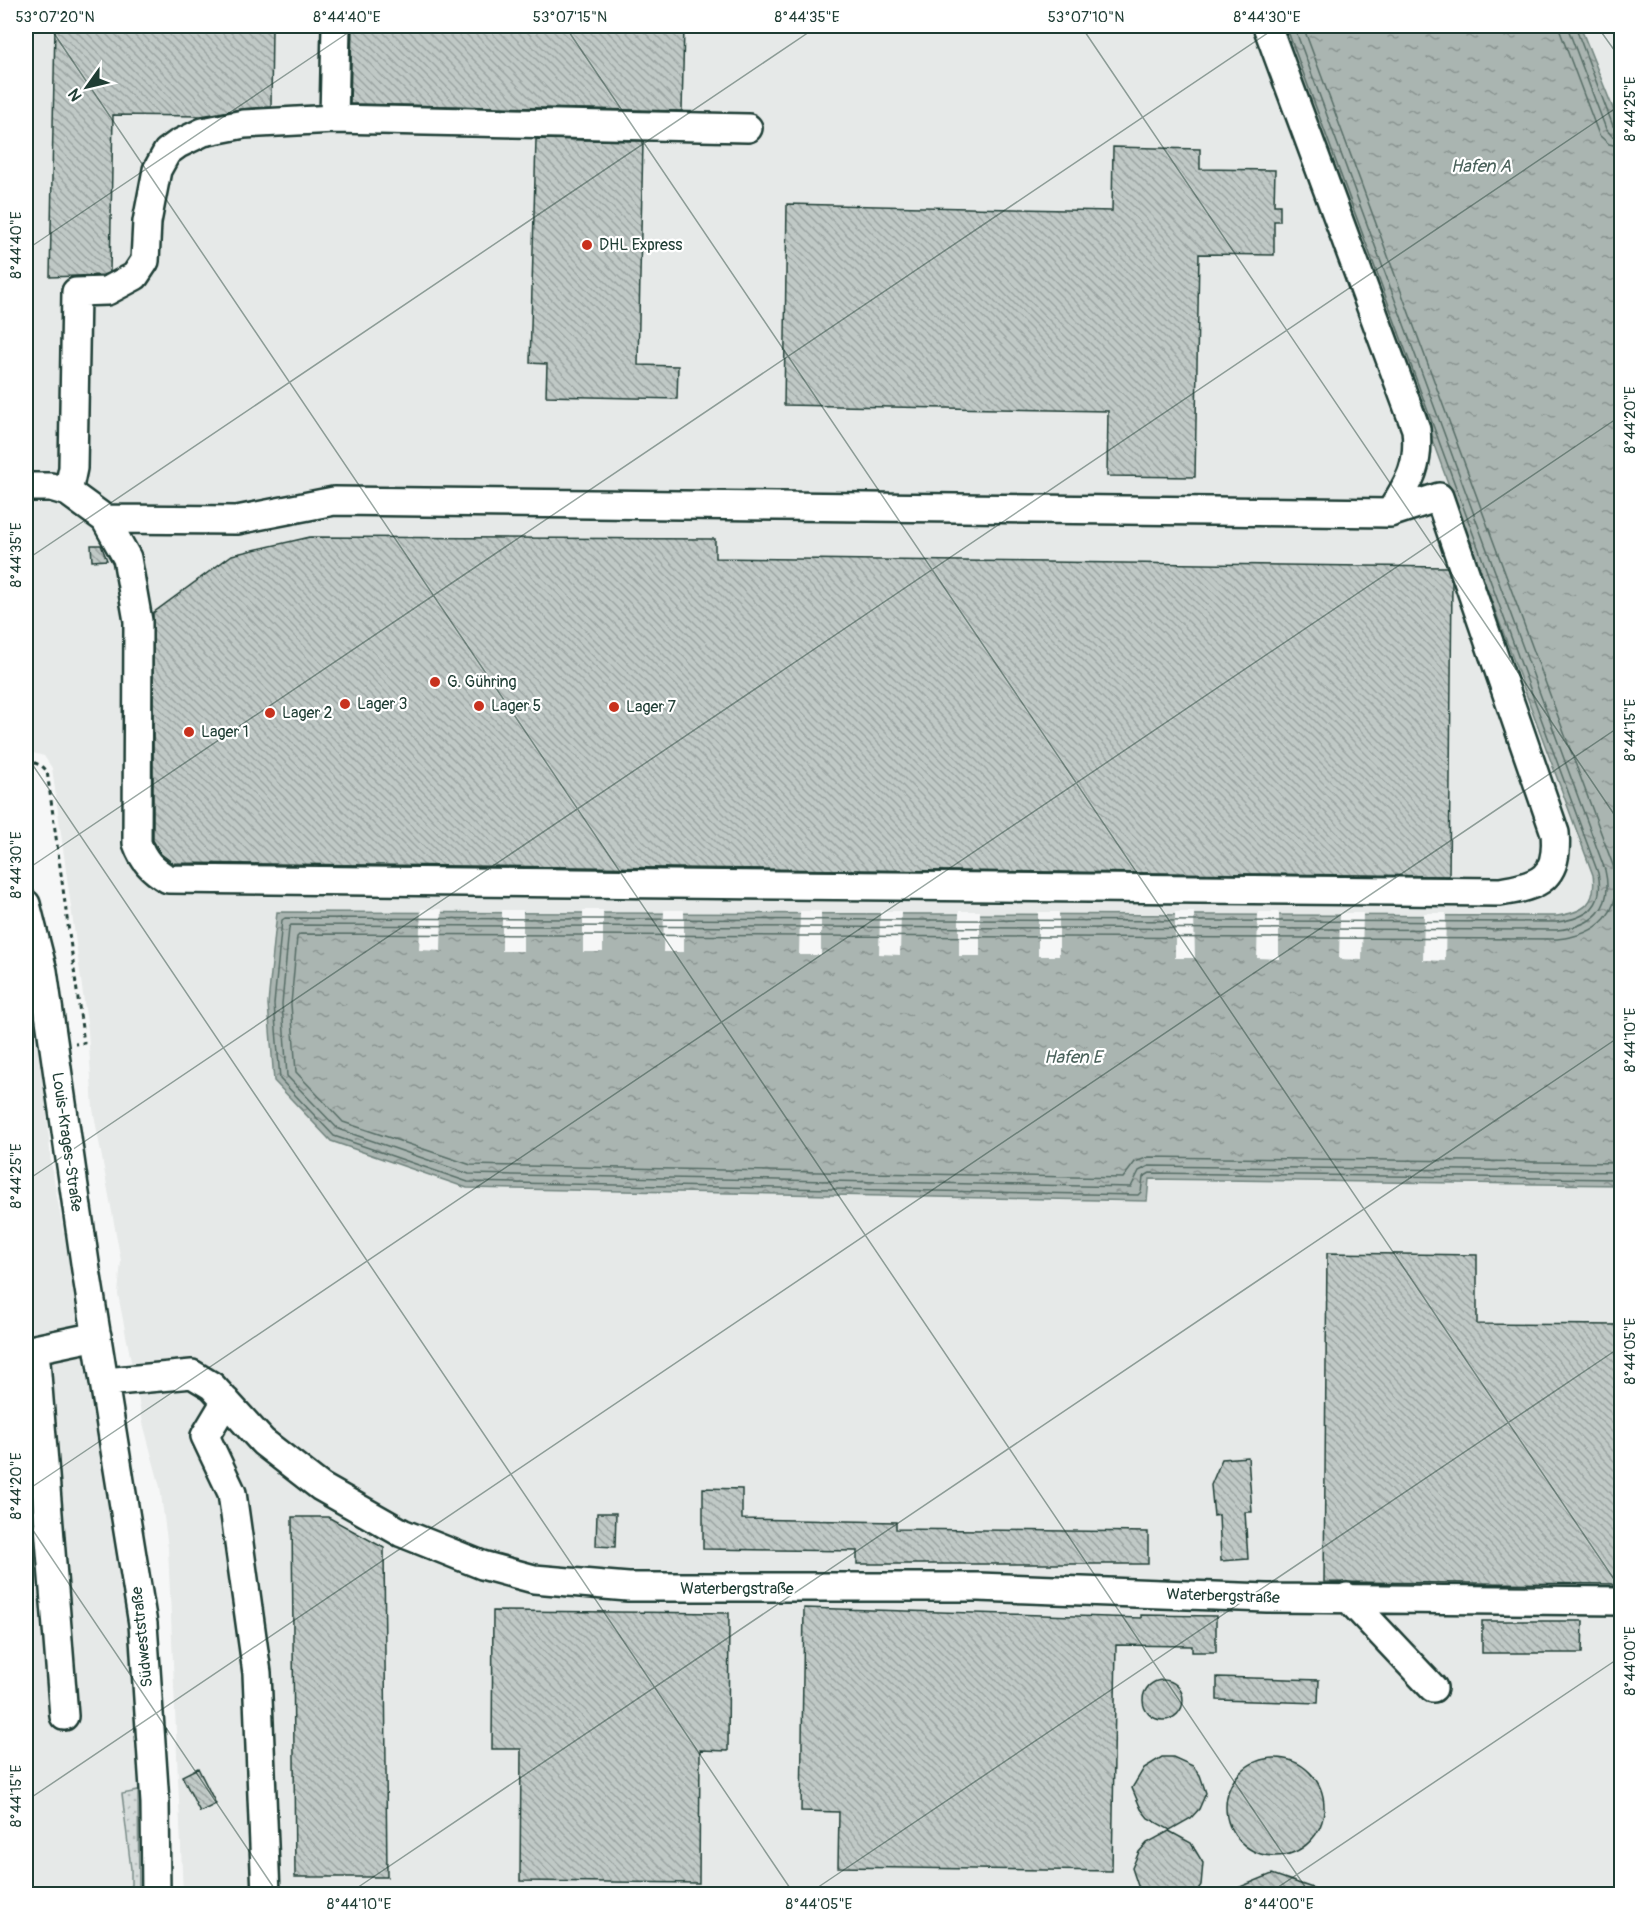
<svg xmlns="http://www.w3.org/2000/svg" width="1647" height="1920" viewBox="0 0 1647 1920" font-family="Pangolin,sans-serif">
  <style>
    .built { fill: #e6e9e8 }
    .grass { fill: url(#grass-dots); stroke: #7a8c88; stroke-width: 1.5 }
    .water { fill: url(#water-ripples); stroke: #72857f; stroke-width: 1.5 }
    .pier { fill: #f6f7f7 }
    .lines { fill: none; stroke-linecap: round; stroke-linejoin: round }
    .shore { stroke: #576d66; stroke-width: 1.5 }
    .building { fill: url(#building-back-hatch); stroke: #1f3d34; stroke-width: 1.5 }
    .minor-casing { stroke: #1f3d34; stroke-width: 32 }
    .path { stroke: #1f3d34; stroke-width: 3; stroke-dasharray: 4.5 4.5; stroke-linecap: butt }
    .minor { stroke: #fff; stroke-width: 27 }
    .ticks { fill: none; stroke: #1f3d34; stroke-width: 1.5; stroke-opacity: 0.45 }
    .poi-dot { fill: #c8321e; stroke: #fff; stroke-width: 2 }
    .labels { text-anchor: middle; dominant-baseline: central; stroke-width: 4.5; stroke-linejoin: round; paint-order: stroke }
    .poi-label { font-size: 16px; fill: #1f3d34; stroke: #fff; text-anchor: start }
    .street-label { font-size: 16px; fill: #1f3d34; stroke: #fff }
    .water-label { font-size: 18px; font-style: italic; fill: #49615a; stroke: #fff }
    .neatline { fill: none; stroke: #1f3d34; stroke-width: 2 }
    .ticks-label { font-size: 15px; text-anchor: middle; fill: #1f3d34 }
  </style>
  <defs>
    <pattern id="grass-dots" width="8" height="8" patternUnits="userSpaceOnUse" patternTransform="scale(1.5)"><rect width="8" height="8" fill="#d6dcdb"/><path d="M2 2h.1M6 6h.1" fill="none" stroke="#b7bebd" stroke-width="1.8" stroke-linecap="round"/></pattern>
    <pattern id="water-ripples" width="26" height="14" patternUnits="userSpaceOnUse" patternTransform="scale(1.5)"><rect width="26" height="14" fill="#aab5b1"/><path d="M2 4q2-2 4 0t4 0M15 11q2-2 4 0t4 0" fill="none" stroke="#8a9491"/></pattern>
    <pattern id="building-back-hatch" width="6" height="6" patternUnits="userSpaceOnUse" patternTransform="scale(1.5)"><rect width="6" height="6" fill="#c0c9c6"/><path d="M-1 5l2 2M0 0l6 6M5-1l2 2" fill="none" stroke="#9ba4a2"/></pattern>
  </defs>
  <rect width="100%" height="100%" fill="#f6f7f7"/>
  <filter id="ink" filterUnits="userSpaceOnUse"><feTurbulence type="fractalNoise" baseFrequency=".0167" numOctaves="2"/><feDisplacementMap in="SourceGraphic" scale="12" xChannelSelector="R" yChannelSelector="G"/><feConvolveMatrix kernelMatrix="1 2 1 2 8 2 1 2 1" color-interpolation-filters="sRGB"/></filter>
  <g filter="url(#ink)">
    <path class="built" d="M26 26H1279L1593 875 1595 889 1592 900 1576 913 1557 916 277 912 268 1004 467 1188 1146 1201 1148 1179 1621 1185V1894H183L168 1548 160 1487 143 1423 118 1294 121 1261 93 1109 88 1031 52 768 44 756 26 751Z
      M1580 26H1621V131Z
      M26 944 41 1041 51 1163 126 1578 136 1712 138 1791 122 1794 131 1869V1894H26Z"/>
    <path class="grass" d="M138 1791 139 1894H131V1869L122 1794Z"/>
    <path class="water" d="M1279 26H1580L1622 131 1621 1185 1149 1179 1147 1201 467 1188 331 1141 274 1081 268 1004 277 912 1557 916C1584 912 1597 904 1593 875Z"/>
    <path class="pier" d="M421 909H442L441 951 419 950Z
      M502 910H523V951H502Z
      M583 910H603V952H583Z
      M664 910H684V952H663Z
      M800 911H821V955H799Z
      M880 911H901L900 955 879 954Z
      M959 911H980V956H959Z
      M1038 912H1059V956H1038Z
      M1175 912H1194L1195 958H1175Z
      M1258 912H1279V959L1257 958Z
      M1340 913H1363L1362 960 1339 959Z
      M1424 913H1446L1445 961 1423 960Z"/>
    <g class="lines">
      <path class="shore" d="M1286 26 1598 873C1605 906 1588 918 1557 922L285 918 282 920 274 1004 280 1079 334 1136 468 1182 1138 1195 1141 1192 1143 1177 1150 1173 1622 1179
        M1294 26 1605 870C1614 909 1593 926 1557 930L291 925 289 928 282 1004 287 1076 338 1129 469 1174 1131 1187 1139 1171 1149 1166 1622 1172
        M1303 26 1614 868C1624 912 1599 935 1557 939L300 934 297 937 291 1004 296 1072 343 1122 471 1165 1123 1178 1135 1162 1149 1157 1622 1163
        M1558 26 1599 135 1609 144 1622 147
        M1567 26 1606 129 1612 136 1622 138
        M1575 26 1613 126 1622 130"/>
    </g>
    <path class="building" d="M55 26H272L271 107 241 109 201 116 113 115 110 272 103 275 50 277Z
      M352 26H684L682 111 350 104Z
      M536 139 643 141 638 365 678 366 677 399 546 396 547 364 530 363Z
      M1113 147 1200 149V169L1275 170 1274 205H1280V221H1274V255L1199 254 1195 477 1107 476 1108 411 784 405 787 204 1112 211Z
      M310 537 715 539V558L1447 567 1452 582 1449 876 173 863 161 854 153 840V613L232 555Z
      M91 545H101L107 560 92 561Z
      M1327 1253 1477 1255V1324L1622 1325V1584L1324 1582Z
      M1248 1457 1252 1512H1245L1248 1559 1221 1561 1219 1515 1214 1516 1211 1485 1222 1459Z
      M703 1488 742 1489V1519L896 1522V1529L1148 1532V1564H857V1551L703 1549Z
      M597 1513H616L615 1547 596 1546Z
      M292 1517H328L384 1548 387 1877H295Z
      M804 1608 1141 1618V1615L1216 1616V1652H1192V1646L1116 1645 1112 1871 838 1867 839 1812 801 1811Z
      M493 1611 729 1613 728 1751 700 1750 699 1883 520 1881 521 1749H492Z
      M1482 1621H1583L1582 1653H1482Z
      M1217 1677 1319 1680 1318 1703 1217 1700Z
      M1143 1700a20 20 0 1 1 40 0a20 20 0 1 1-40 0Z
      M1162 1757H1173L1193 1766 1200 1775 1206 1793 1199 1809 1191 1818 1170 1830 1148 1818 1141 1809 1132 1788 1144 1768Z
      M1226 1807a49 49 0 1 1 98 0a49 49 0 1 1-98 0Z
      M198 1768 216 1804 200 1812 182 1776Z
      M1169 1831 1191 1843 1203 1863 1201 1885 1195 1894H1144L1138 1886 1132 1868 1139 1852 1147 1843Z
      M1272 1874 1324 1892 1323 1894H1223Z"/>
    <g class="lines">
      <g class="minor-casing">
        <path id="minor" d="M336 26 334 119 748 128
          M1267 26 1416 429C1420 467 1409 482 1390 513
          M26 487H51L68 492 105 519 237 520 334 501 1390 513 1439 497 1555 833C1559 878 1540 886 1500 892L168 879C152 870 143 860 137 843L138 621 127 558 105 519
          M68 492 73 468 76 292 107 291 135 276 145 261 147 222 157 170 167 152 178 144 203 132 244 124 334 119
          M26 904 43 971 86 1270 143 1624 155 1803 156 1894
          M105 1382 192 1374 212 1386 263 1442 321 1487 402 1533 482 1565 534 1579 628 1587H978L1267 1598 1622 1601
          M226 1401 205 1436 232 1493 257 1673 266 1894
          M1347 1597 1433 1688
          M64 1716 35 1349 97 1336"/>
      </g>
      <path class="path" d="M26 759 42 766 47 771 84 1043 75 1044"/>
      <use href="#minor" class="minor"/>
    </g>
  </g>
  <path class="ticks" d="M49 26 1310 1894M565 26 1622 1591M1081 26 1622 826M1597 26 1622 61M26 250 358 26M26 560 818 26M26 755 794 1894M26 870 1278 26M26 1181 1622 104M26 1491 1622 415M26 1520 278 1894M26 1801 1622 725M348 1894 1622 1035M808 1894 1622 1346M1268 1894 1622 1656"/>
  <g class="poi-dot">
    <circle cx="587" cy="245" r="6"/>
    <circle cx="435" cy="682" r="6"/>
    <circle cx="345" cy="704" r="6"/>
    <circle cx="479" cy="706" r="6"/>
    <circle cx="614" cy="707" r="6"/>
    <circle cx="270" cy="713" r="6"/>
    <circle cx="189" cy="732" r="6"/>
  </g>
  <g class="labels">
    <g class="poi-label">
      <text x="599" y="245">DHL Express</text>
      <text x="447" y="682">G. Gühring</text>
      <text x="357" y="704">Lager 3</text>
      <text x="491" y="706">Lager 5</text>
      <text x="626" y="707">Lager 7</text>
      <text x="282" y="713">Lager 2</text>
      <text x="201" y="732">Lager 1</text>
    </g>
    <g class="street-label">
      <text transform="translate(67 1142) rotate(82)">Louis-Krages-Straße</text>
      <text x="737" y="1589">Waterbergstraße</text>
      <text transform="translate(1223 1596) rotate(2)">Waterbergstraße</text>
      <text transform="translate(142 1637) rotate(-96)">Südweststraße</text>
    </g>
    <g class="water-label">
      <text x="1481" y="166">Hafen A</text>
      <text x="1073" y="1057">Hafen E</text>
    </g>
  </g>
  <rect width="1647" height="1920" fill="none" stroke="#fff" stroke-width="66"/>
  <g transform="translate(87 87) rotate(236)" stroke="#ffffff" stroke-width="4.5" paint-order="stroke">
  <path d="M0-4.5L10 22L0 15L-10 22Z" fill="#1f3d34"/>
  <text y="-9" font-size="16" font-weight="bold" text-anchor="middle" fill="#1f3d34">N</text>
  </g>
  <rect x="33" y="33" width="1581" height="1854" class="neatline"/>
  <g class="ticks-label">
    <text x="55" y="22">53°07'20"N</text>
    <text x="347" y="22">8°44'40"E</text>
    <text x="570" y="22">53°07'15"N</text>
    <text x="807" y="22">8°44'35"E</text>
    <text x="1086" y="22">53°07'10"N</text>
    <text x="1267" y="22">8°44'30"E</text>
    <text transform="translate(1630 109) rotate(-90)" y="5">8°44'25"E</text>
    <text transform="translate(16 245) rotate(-90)" y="5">8°44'40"E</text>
    <text transform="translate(1630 420) rotate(-90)" y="5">8°44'20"E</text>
    <text transform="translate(16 555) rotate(-90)" y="5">8°44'35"E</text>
    <text transform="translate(1630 730) rotate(-90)" y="5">8°44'15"E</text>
    <text transform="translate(16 865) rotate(-90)" y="5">8°44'30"E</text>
    <text transform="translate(1630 1040) rotate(-90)" y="5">8°44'10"E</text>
    <text transform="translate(16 1176) rotate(-90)" y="5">8°44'25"E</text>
    <text transform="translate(1630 1351) rotate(-90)" y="5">8°44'05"E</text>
    <text transform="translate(16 1486) rotate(-90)" y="5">8°44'20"E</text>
    <text transform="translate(1630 1661) rotate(-90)" y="5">8°44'00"E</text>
    <text transform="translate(16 1796) rotate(-90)" y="5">8°44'15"E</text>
    <text x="359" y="1909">8°44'10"E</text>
    <text x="819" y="1909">8°44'05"E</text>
    <text x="1279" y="1909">8°44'00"E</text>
  </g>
</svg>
